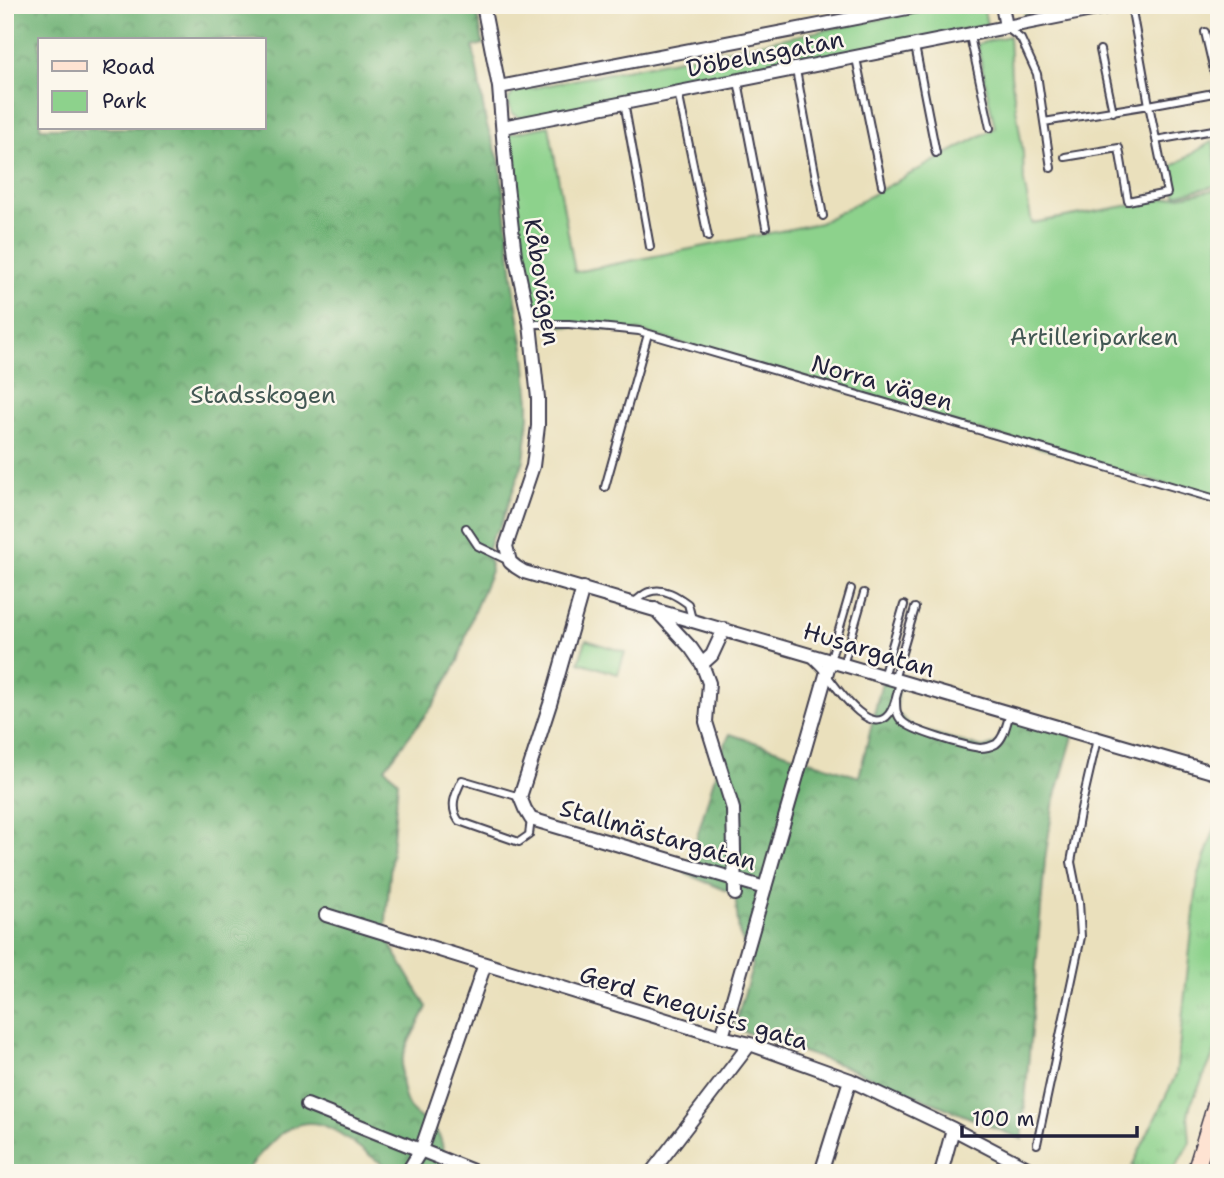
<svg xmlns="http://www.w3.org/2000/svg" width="1224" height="1178" viewBox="0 0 1224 1178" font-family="'Shantell Sans',sans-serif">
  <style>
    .grass { fill: url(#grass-tufts); stroke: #587a64; stroke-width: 2 }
    .forest { fill: url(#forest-crowns); stroke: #4a6b5a; stroke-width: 2; fill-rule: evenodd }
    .park { fill: #8dd28c; stroke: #587a64; stroke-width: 2 }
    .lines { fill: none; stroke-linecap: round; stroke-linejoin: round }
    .service-casing { stroke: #403e4e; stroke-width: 10 }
    .minor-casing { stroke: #403e4e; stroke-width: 16 }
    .secondary-casing { stroke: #403e4e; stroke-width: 19 }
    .service { stroke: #fff; stroke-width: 6 }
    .minor { stroke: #fff; stroke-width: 12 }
    .secondary { stroke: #fee3d2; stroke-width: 16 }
    .labels { text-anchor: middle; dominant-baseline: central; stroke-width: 5; stroke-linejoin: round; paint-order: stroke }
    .street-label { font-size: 24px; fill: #22223b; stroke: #fbf7ec }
    .park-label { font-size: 24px; fill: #425753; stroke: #fbf7ec }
  </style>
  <defs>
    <pattern id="grass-tufts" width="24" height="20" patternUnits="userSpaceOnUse" patternTransform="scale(1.75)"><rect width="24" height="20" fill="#8dd28c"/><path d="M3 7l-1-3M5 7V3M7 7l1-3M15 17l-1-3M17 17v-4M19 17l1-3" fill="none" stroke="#79b47a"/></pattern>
    <pattern id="forest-crowns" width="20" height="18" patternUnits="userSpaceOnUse" patternTransform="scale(1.75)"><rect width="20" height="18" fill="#72b478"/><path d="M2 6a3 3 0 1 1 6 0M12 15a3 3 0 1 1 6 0" fill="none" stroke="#5d9264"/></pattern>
  </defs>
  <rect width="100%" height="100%" fill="#fbf7ec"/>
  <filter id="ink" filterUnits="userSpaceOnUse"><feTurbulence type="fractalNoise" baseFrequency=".0143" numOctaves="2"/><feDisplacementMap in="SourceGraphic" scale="14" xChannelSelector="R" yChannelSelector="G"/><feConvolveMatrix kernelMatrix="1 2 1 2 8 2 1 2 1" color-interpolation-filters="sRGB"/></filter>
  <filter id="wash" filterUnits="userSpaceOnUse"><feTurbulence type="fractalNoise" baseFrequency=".00686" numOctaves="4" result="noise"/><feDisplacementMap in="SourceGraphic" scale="28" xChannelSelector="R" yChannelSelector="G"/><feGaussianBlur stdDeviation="1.57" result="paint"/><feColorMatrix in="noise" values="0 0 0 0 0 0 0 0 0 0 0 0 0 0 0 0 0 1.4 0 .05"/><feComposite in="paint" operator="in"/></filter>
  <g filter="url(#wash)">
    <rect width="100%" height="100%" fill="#eae0bc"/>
    <path class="grass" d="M1219 816V1043L1190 1106 1188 1116 1190 1142 1172 1173H1144L1132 1166 1176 1075 1198 877Z"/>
    <path class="forest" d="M5 5H476L483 44 473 47 486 123 500 162 515 294 525 354 529 401V417L524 460 500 527 492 537 486 555 490 561 491 571 473 614 458 661 434 704 385 768 398 781 385 932 392 948 427 1007C417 1029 402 1046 401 1072 401 1085 404 1104 414 1113 419 1118 426 1121 432 1126 445 1140 446 1154 438 1170 431 1173 425 1173 417 1173 412 1173 406 1174 401 1172 357 1160 324 1092 274 1140 264 1150 253 1160 247 1173H5ZM40 40H264V128H40Z
      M883 677 900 682 896 712 914 728 983 748 995 744 1002 736 1010 714 1074 733 1053 806 1045 860 1022 1139 843 1066 734 1028 753 965 739 933 735 894 686 874 723 748 730 734 859 777Z"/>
    <path class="park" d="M951 5H983L987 25 521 118 512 114 508 100 514 92Z
      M1023 5H1078L1025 15Z
      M1009 36 1011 76 1023 153 1024 182 1032 223 1219 189V500L639 331 530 324 504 135 549 126 575 272 820 223 995 128 977 44Z
      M1213 141 1219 185 1175 195 1171 167Z
      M586 640 625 652 618 674 579 662Z"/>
  </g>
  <g filter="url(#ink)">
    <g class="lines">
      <g class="service-casing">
        <path id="service" d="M1131 5 1149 105 1219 92 1205 32
          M1007 28 1021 39 1037 74 1044 122 1149 105 1167 193 1128 201 1119 148 1065 157
          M970 36 990 128
          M915 46 936 153
          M1100 50 1113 112
          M856 58 882 185
          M796 70 823 216
          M738 81 766 227
          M678 92 708 237
          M624 102 650 247
          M1044 122 1051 168
          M1156 140 1219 129
          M530 324H569L639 331 1219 500
          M605 487 648 334
          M466 528 478 546 509 561
          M634 602C639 599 644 593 649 592 664 587 677 596 688 604L692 619
          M811 658C816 663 822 668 826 674 837 688 870 738 889 714 896 705 897 692 900 682
          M830 661 851 589
          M843 665 864 593
          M883 677 904 605
          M894 680 915 608
          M896 700C896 708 896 715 902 721 911 731 965 746 980 748 984 748 992 746 996 744 1005 737 1006 724 1010 714
          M520 797 462 780C455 794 449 807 459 821L519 842 529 835 531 819
          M1037 1144 1081 937 1079 902 1071 862 1080 813 1097 739"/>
      </g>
      <g class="minor-casing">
        <path id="minor" d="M483 5 499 87 507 186 515 255 530 324 538 398V426L533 466 506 546 510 562 516 567 524 572C756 638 987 708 1219 774
          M1002 5 1006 27
          M499 87 923 5
          M503 127 1117 5
          M583 588 550 704 520 797 525 809 531 819 765 888
          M655 609 691 648 702 664 709 683 706 722 733 809 735 894
          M702 664 712 655 724 629
          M326 915 722 1037 750 1044 850 1080 953 1129 1037 1173
          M722 1037 830 661
          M307 1105 478 1173
          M407 1173 421 1150 485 964
          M651 1173 750 1044
          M821 1173 850 1080
          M941 1173 953 1129"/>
      </g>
      <g class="secondary-casing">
        <path id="secondary" d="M1195 1173 1219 1094
          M1216 1173 1219 1163"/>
      </g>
      <use href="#service" class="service"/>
      <use href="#minor" class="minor"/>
      <use href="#secondary" class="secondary"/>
    </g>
  </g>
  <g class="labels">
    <g class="street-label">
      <text transform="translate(765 54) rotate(-11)">Döbelnsgatan</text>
      <text transform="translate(542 282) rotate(81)">Kåbovägen</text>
      <text transform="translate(882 383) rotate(16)">Norra vägen</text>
      <text transform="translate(869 650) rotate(17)">Husargatan</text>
      <text transform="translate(658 835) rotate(16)">Stallmästargatan</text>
      <text transform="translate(694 1008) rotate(17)">Gerd Enequists gata</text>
    </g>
    <g class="park-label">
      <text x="1094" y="337">Artilleriparken</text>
      <text x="263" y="395">Stadsskogen</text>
    </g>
  </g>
  <rect width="1224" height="1178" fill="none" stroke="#fbf7ec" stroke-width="28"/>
  <rect x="38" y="38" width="228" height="91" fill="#fbf7ec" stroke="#a4a2a5" stroke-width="2"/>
  <rect x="52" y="61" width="35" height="10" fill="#fee3d2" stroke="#a4a2a5" stroke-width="2"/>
  <text x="102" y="74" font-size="21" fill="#22223b">Road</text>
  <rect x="52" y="91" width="35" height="21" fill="#8dd28c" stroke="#a4a2a5" stroke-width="2"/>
  <text x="102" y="108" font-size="21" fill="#22223b">Park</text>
  <path d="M962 1126v10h175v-10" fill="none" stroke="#22223b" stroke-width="3.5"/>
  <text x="972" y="1126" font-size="21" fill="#22223b" stroke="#fbf7ec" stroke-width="5" paint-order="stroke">100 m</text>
</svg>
